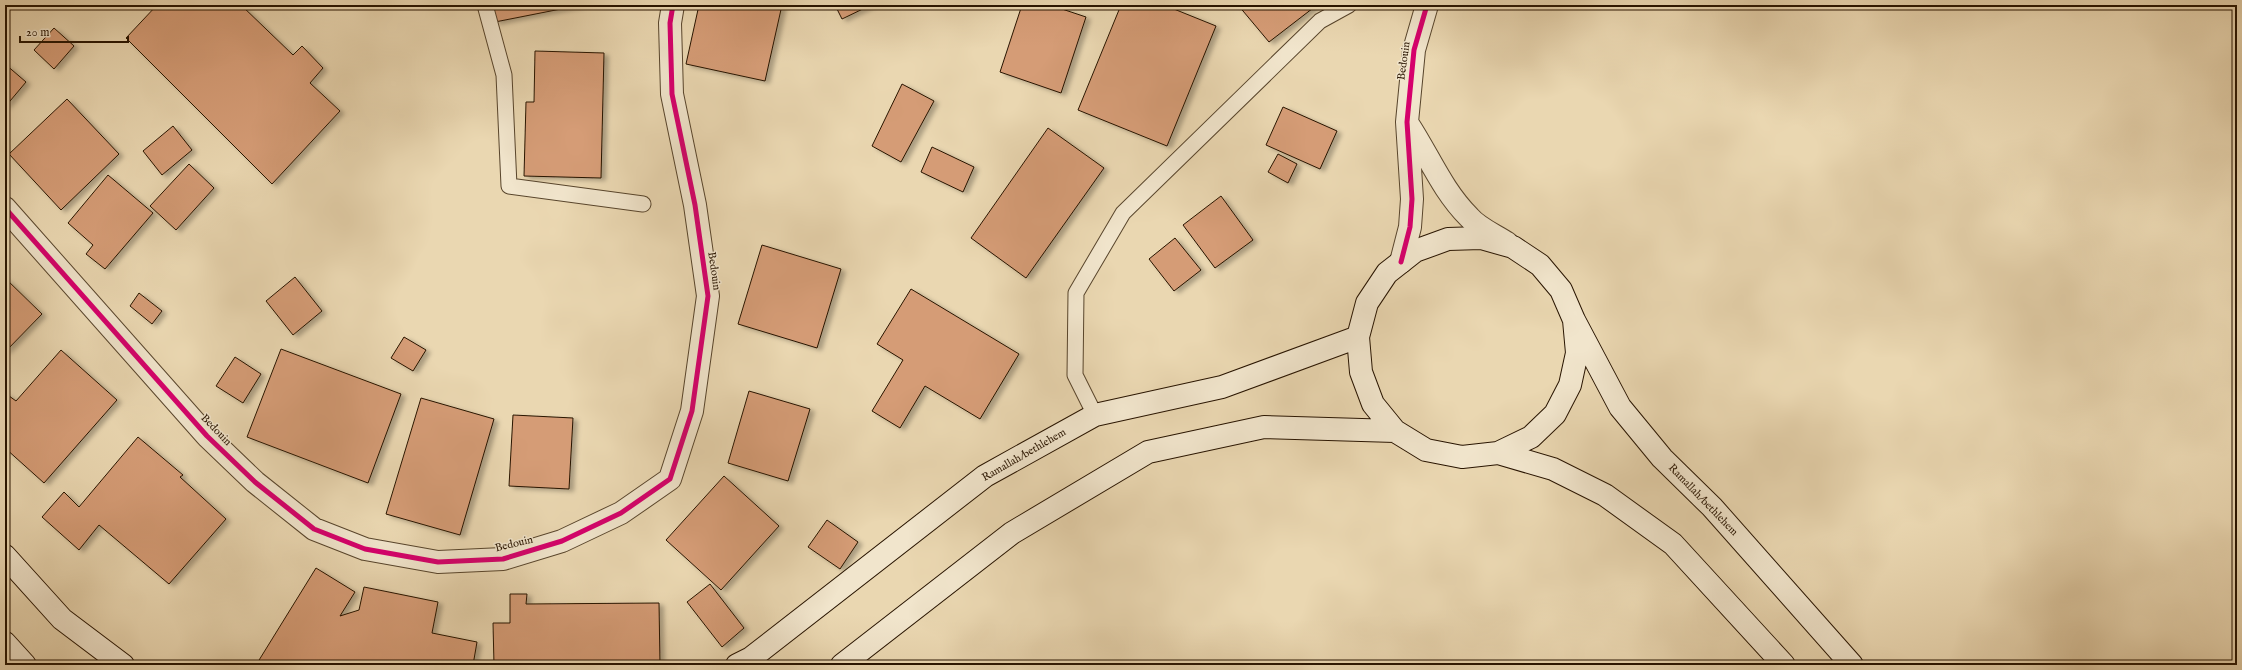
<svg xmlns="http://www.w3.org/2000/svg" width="2242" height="670" viewBox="0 0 2242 670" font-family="'IM FELL English',serif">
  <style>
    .building { fill: #d59c76; stroke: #281400; filter: url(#shadow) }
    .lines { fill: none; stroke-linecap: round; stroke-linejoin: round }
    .service-casing { stroke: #58452c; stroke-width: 17 }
    .minor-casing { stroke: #58452c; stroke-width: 24 }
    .secondary-casing { stroke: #281400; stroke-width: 24 }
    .service { stroke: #f1e5cc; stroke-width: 15 }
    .minor { stroke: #f1e5cc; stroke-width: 22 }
    .secondary { stroke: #f1e5cc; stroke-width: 22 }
    .cycleway-casing { stroke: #f1e5cc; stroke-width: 8 }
    .cycleway { stroke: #d6006c; stroke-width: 5 }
    .labels { text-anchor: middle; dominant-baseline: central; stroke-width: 3; stroke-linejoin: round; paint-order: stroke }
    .street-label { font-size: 11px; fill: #281400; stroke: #f1e5cc }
  </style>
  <defs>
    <filter id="shadow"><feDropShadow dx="4.5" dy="2.5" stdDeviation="2" flood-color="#0004"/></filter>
  </defs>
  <rect width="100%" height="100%" fill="#ead7b1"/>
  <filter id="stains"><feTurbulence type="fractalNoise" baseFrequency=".005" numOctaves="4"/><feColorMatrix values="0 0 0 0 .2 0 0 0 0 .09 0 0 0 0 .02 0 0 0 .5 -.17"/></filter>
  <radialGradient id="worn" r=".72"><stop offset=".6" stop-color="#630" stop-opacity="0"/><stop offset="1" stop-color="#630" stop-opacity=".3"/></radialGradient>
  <path class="building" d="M157 5H241L293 55 302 46 323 68 310 83 340 111 272 184 126 38Z
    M492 5H581L495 22Z
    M699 5H782L765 81 686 64Z
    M835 5H871L842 19Z
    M1022 5H1050L1086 17 1061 93 1000 72Z
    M1121 5H1164L1216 26 1167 146 1078 110Z
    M1238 5H1317L1269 42Z
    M54 28 74 46 54 69 34 50Z
    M535 51 604 53 601 178 524 176 526 102H534Z
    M5 64 26 82 5 107Z
    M902 84 934 101 901 162 872 146Z
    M67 99 119 154 61 210 9 154Z
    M1283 107 1337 131 1320 169 1266 145Z
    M173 126 192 150 162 175 143 151Z
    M1048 128 1104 168 1026 278 971 238Z
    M932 147 974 167 963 192 921 172Z
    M1278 154 1297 164 1288 183 1268 172Z
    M189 164 214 188 176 230 150 206Z
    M108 175 153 213 105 269 86 254 93 245 68 223Z
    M1221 196 1253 240 1215 268 1183 225Z
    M1175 238 1201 270 1174 291 1149 259Z
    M762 245 841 269 817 348 738 324Z
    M295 277 322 311 293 335 266 301Z
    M5 278 42 314 5 352Z
    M911 289 1019 354 980 419 925 386 900 428 872 411 903 360 877 344Z
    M139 293 162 311 152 324 130 306Z
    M404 337 426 350 413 371 391 358Z
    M281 349 401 394 368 483 247 437Z
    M61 350 117 400 44 483 5 448V393L16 401Z
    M235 357 261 374 243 403 216 386Z
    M749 391 810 409 788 481 728 463Z
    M421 398 494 419 460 535 386 514Z
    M513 415 573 418 569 489 509 486Z
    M138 437 183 475 180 477 226 519 169 584 99 525 79 550 42 517 64 492 79 507Z
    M724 476 779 526 721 590 666 540Z
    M827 520 858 542 840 569 808 547Z
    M316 568 355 592 340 616 359 610 364 587 438 602 432 633 477 642 473 665H256Z
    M710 584 744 628 722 647 687 602Z
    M510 594H527L526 604 659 603 660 665H494L493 623H510Z"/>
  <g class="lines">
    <g class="service-casing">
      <path id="service" d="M485 5 504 75 509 186 643 204
        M1095 415 1075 375 1076 293 1123 213 1320 21 1349 5"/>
    </g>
    <g class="minor-casing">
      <path id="minor" d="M1408 124C1429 156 1442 190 1469 217 1478 228 1495 235 1507 243
        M5 208 207 436 255 482 314 529 365 549 438 562 503 559 562 541 621 513 670 479 692 411 708 296 695 205 672 94 670 23 673 5
        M1401 262 1410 227 1412 199 1407 122 1414 50 1427 5"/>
    </g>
    <g class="secondary-casing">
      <path id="secondary" d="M1574 320 1577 353 1570 385 1555 414 1531 437 1498 453 1462 457 1426 450 1395 431 1373 404 1361 372 1358 337 1367 303 1387 273 1415 251 1448 239 1481 238 1513 247 1540 265 1561 290 1574 320 1620 407 1662 458 1712 507 1852 665
        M1498 453 1553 469 1605 495 1673 544 1784 665
        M5 556 62 619 123 665
        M5 643 25 665
        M737 665 751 658 985 476 1095 415 1222 387 1358 337
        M842 665 1012 533 1148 452 1264 427 1395 431"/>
    </g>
    <use href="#service" class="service"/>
    <use href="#minor" class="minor"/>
    <use href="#secondary" class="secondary"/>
    <g class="cycleway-casing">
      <path id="cycleway" d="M5 208 207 436 255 482 314 529 365 549 438 562 503 559 562 541 621 513 670 479 692 411 708 296 695 205 672 94 670 23 673 5
        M1401 262 1410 227 1412 199 1407 122 1414 50 1427 5"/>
    </g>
    <use href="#cycleway" class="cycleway"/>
  </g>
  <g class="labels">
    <g class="street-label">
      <text transform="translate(1404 61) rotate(-82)">Bedouin</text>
      <text transform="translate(714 271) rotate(82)">Bedouin</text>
      <text transform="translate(216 430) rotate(46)">Bedouin</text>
      <text transform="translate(1024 455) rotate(-30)">Ramallah/bethlehem</text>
      <text transform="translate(1703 500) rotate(46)">Ramallah/bethlehem</text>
      <text transform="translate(514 544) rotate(-14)">Bedouin</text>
    </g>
  </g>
  <rect width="2242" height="670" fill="none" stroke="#ead7b1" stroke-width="20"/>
  <rect x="6" y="6" width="2230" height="658" fill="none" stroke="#281400" stroke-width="2"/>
  <rect x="10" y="10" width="2222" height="650" fill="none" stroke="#281400"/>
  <path d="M20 36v6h108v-6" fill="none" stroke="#281400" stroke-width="2"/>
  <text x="26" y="36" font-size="12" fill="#281400" stroke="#f1e5cc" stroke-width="3" paint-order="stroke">20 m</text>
  <rect width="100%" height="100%" filter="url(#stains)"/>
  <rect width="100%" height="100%" fill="url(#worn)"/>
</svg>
